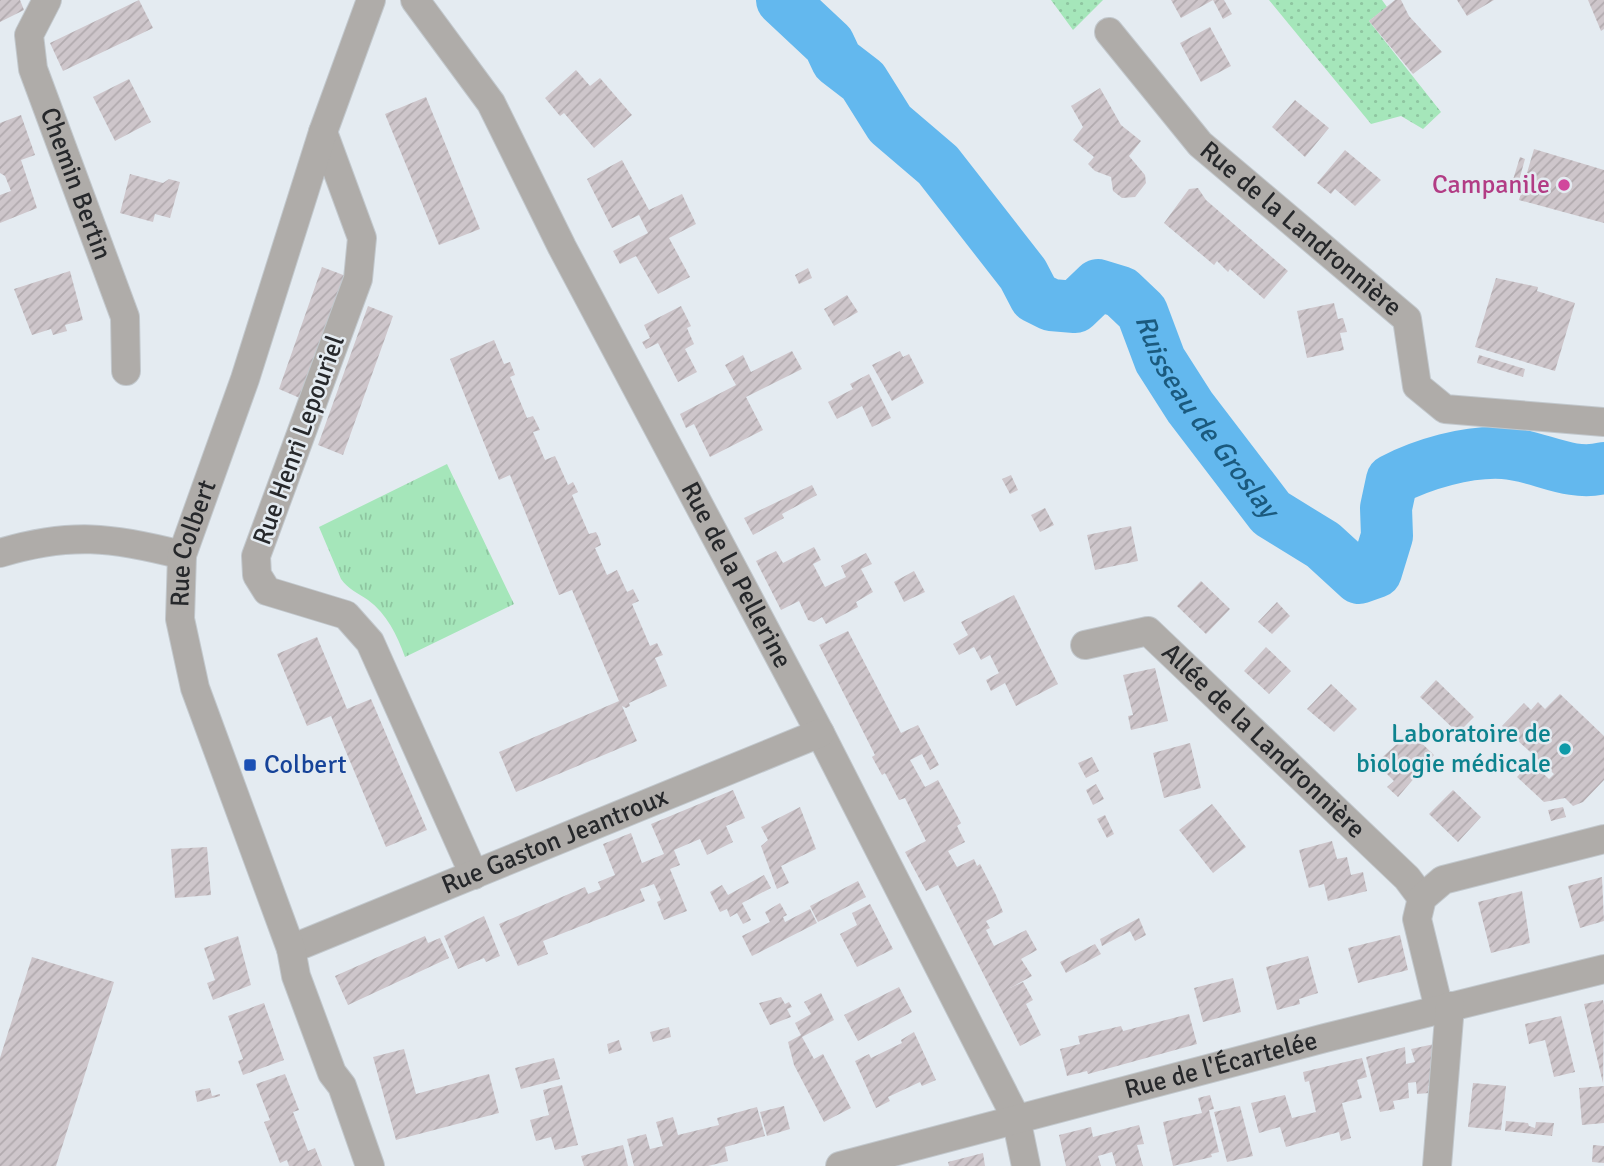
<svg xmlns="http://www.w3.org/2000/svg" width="1604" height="1166" viewBox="0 0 1604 1166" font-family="Signika,sans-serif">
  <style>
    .grass { fill: url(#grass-dots) }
    .park { fill: url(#park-tufts) }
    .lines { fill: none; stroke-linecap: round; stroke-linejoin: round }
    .river { stroke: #63b8ee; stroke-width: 52 }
    .building { fill: url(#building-hatch) }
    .street-casing { stroke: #c2c8cd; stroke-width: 30 }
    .street { stroke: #afaca9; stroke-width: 28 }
    .hotel-dot { fill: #d1479c; stroke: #e4ebf1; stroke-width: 2.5 }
    .culture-dot { fill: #0f9aa8; stroke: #e4ebf1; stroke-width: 2.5 }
    .transit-dot { fill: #1a4fb4; stroke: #e4ebf1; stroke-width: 2.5 }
    .labels { text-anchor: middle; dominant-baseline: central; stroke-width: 5; stroke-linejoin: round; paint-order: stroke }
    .street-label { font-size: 26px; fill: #26282b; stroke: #e4ebf1 }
    .hotel-label { font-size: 26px; fill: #b23c85; stroke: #e4ebf1; text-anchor: end }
    .culture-label { font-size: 26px; fill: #0d838f; stroke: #e4ebf1; text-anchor: end }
    .transit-label { font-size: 26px; fill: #164399; stroke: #e4ebf1; text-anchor: start }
    .water-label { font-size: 28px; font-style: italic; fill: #1b5a7e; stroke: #e4ebf1 }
  </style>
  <defs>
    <pattern id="grass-dots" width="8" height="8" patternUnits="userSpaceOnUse" patternTransform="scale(1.75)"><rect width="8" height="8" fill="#a5e6ba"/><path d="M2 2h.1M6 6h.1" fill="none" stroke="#8ec5a0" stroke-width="1.8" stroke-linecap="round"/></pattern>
    <pattern id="park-tufts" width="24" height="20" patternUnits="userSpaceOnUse" patternTransform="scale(1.75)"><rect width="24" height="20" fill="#a5e6ba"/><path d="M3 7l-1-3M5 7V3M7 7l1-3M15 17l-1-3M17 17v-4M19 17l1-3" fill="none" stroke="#8ec5a0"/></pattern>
    <pattern id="building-hatch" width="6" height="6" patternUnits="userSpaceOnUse" patternTransform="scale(1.75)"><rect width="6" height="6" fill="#cec6cb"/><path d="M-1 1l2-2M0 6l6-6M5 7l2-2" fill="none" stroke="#b1aaae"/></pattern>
  </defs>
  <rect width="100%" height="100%" fill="#e4ebf1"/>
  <path class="grass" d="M1051 0H1103L1073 30Z
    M1269 0H1382L1387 7 1369 21 1441 112 1423 129 1401 116 1371 124Z"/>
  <path class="park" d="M447 464 514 604 405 657C397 635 387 614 368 600 358 593 348 589 341 579L319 527Z"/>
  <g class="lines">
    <path class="river" id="s1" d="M782 0 829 44 837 61 863 81 890 124 938 165 1023 274 1035 297 1051 305 1075 307 1098 285 1121 292 1142 312 1160 360 1190 407 1271 513 1323 545 1359 578 1376 572 1387 536 1386 508 1392 480C1423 464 1467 451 1503 453 1539 455 1568 477 1604 468"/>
  </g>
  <path class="building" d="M0 0H20L24 10 0 22Z
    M139 0 153 28 63 71 50 43Z
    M1171 0H1213L1181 18Z
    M1213 0H1224L1232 14 1223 19Z
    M1395 0H1401L1409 16 1442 52 1413 74 1369 21Z
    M1457 0H1494L1467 16Z
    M1588 0H1604V29L1601 31Z
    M1210 27 1231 66 1201 82 1180 43Z
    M576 70 590 86 600 78 632 115 594 148 564 113 560 116 545 98Z
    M129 79 151 122 115 141 93 97Z
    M1100 88 1121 125 1141 141 1129 156 1145 175 1146 183 1135 197 1122 198 1113 191 1111 177 1095 171 1088 164 1094 157 1073 140 1083 127 1071 106Z
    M426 97 480 229 439 245 385 114Z
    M1295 100 1329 128 1305 157 1272 127Z
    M21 115 35 155 21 160 37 208 0 223V195L11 191 5 176 0 173V123Z
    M1534 149 1604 170V223L1519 200Z
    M1345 150 1381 180 1355 206 1335 189 1331 194 1317 183Z
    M1520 157 1525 159 1518 184 1512 183Z
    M622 160 649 210 682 194 696 224 669 238 690 277 658 294 636 256 620 264 613 251 648 233 639 215 612 228 587 179Z
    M130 174 163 183 169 179 180 182 170 218 155 214 153 222 120 213Z
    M1198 188 1206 200 1288 271 1264 299 1230 269 1228 272 1217 261 1214 265 1164 223 1189 189Z
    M322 267 346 276 302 399 279 389Z
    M808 268 812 278 799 284 795 275Z
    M70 271 83 320 65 325 67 331 53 335 51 329 32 335 14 289Z
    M1496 278 1538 287 1537 291 1575 303 1555 371 1475 347Z
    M847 295 858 312 834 326 824 309Z
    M1334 303 1338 319 1343 318 1347 332 1340 333 1344 350 1307 358 1297 311Z
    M368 306 393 316 343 455 318 445Z
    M681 306 691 326 687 328 694 344 685 349 697 372 678 382 658 343 646 349 642 342 650 338 644 325Z
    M494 340 504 364 510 362 515 375 510 377 527 418 533 416 540 430 533 432 545 460 555 456 568 485 573 482 578 492 572 495 589 534 596 532 599 538 601 545 595 548 607 575 617 570 627 592 633 589 639 601 632 604 650 646 657 643 663 655 655 658 667 686 629 703 630 706 626 708 622 706 637 741 516 792 499 752 619 701 572 590 559 595 510 475 499 480 450 359Z
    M792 351 802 369 746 397 763 430 710 457 694 424 686 428 680 414 736 385 725 365 743 355 751 372Z
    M900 351 903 357 909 354 924 383 892 401 872 365Z
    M1479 355 1525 369 1523 377 1477 363Z
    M869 374 891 418 872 427 862 406 837 419 828 402 853 389 850 384Z
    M1011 475 1018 490 1010 494 1002 479Z
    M812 485 817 495 782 514 784 518 753 535 744 518Z
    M1045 508 1054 525 1040 532 1031 515Z
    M1131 526 1138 561 1095 570 1087 535Z
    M814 547 821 560 813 564 825 587 846 577 841 566 866 553 872 564 861 569 873 592 856 602 858 607 826 624 822 617 814 622 808 620 799 601 781 610 756 561 776 551 783 563Z
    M914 571 925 592 904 602 894 582Z
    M1201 581 1230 609 1206 634 1177 606Z
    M1014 595 1058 684 1016 706 1005 683 991 691 986 680 999 673 990 655 981 660 974 647 959 655 953 644 968 635 961 622Z
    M1277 602 1290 616 1272 634 1258 622Z
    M848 631 901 733 918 725 939 765 930 770 922 754 910 760 925 787 938 780 961 823 957 826 965 842 948 851 957 867 974 859 977 866 980 864 996 895 1003 912 986 921 990 928 986 930 994 946 1026 930 1037 950 1021 959 1032 976 1010 988 1023 982 1033 1000 1026 1004 1041 1035 1020 1046 938 885 926 891 905 852 926 841 905 798 899 800 885 773 882 775 872 757 875 755 819 645Z
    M317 637 347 709 371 699 427 830 386 847 331 716 307 726 277 654Z
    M1266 647 1291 671 1269 694 1244 671Z
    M1155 668 1168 721 1131 730 1128 716 1133 715 1123 675Z
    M1436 680 1474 717 1458 733 1420 697Z
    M1331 684 1357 709 1334 732 1307 709Z
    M1560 694 1604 736V780L1583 802 1573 806 1565 798 1544 802 1517 777 1531 762 1549 779 1554 774 1502 726 1524 703 1531 710 1538 702 1545 709Z
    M1410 732 1434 755 1398 797 1387 787 1394 781 1376 763Z
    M1190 743 1201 788 1164 798 1153 753Z
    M1092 757 1099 771 1086 778 1078 763Z
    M1096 784 1104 799 1093 805 1086 790Z
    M733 790 745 818 726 826 733 842 707 855 700 839 674 850 680 865 670 869 687 911 664 920 657 902 661 900 654 884 640 889 645 901 543 941 548 954 518 966 499 924 585 887 588 894 601 889 598 882 615 875 603 844 631 833 642 863 664 854 651 824Z
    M1453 790 1481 817 1458 842 1429 814Z
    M1212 804 1246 847 1213 873 1179 830Z
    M800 807 816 849 781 866 789 883 777 889 761 846 768 840 761 827Z
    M1563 807 1566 817 1551 821 1548 810Z
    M1105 815 1114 834 1107 838 1097 819Z
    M1332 841 1337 859 1347 857 1351 875 1363 872 1367 891 1328 901 1324 884 1309 888 1299 850Z
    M207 847 211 895 175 898 171 849Z
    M764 875 771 888 742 903 751 920 743 924 737 913 730 917 727 909 720 912 710 892 722 885 728 895Z
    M1602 877 1604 921 1580 928 1568 886Z
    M858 881 866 897 818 922 810 906Z
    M1522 891 1530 943 1491 953 1478 902Z
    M780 903 787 915 783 917 785 922 810 909 817 923 752 956 742 936 770 922 765 912Z
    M870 904 893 949 857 967 840 934 857 925 852 913Z
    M484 916 500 956 486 962 484 958 458 969 444 936Z
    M1139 918 1146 935 1135 941 1130 931 1102 946 1100 939Z
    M1400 935 1408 970 1358 983 1348 948Z
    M238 936 251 985 213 1000 207 983 215 980 204 948Z
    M425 936 428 943 440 938 449 958 348 1005 335 976Z
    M1095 944 1101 954 1066 973 1060 962Z
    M1308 956 1318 993 1299 999 1300 1004 1277 1010 1266 967Z
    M32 957 114 982 56 1166H0V1058Z
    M1233 978 1241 1012 1203 1022 1194 988Z
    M899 987 912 1012 858 1041 844 1015Z
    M821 993 834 1020 802 1037 814 1059 823 1054 851 1108 824 1122 794 1065 788 1042 801 1035 795 1023 811 1014 804 1002Z
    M781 997 785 1004 789 1002 792 1007 787 1009 791 1017 770 1025 759 1003Z
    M1603 1000 1604 1005 1603 1083 1584 1004Z
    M264 1003 284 1060 243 1075 238 1061 243 1059 228 1016Z
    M1189 1014 1197 1044 1088 1074 1087 1071 1067 1076 1060 1049 1080 1044 1078 1036 1121 1026 1123 1031Z
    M1561 1016 1575 1072 1554 1077 1545 1040 1529 1044 1525 1024Z
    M669 1027 671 1037 653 1042 650 1032Z
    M914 1032 936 1080 922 1086 920 1082 888 1097 890 1101 876 1108 855 1061 869 1054 871 1058 902 1043 901 1040Z
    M619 1040 622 1050 609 1054 607 1044Z
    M1439 1043 1438 1087 1428 1086 1429 1093 1417 1094 1416 1082 1408 1083 1409 1098 1393 1101 1395 1109 1380 1112 1366 1057 1405 1047 1406 1064 1415 1062 1411 1049Z
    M404 1049 416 1094 489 1074 499 1113 396 1140 373 1057Z
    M554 1058 560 1079 521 1089 515 1068Z
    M1362 1058 1367 1077 1357 1080 1362 1098 1342 1103 1351 1138 1341 1141 1339 1132 1286 1147 1280 1127 1259 1133 1251 1103 1285 1095 1292 1118 1316 1112 1309 1081 1305 1082 1303 1072Z
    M285 1074 299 1110 293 1112 308 1151 315 1148 322 1166H289L287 1160 280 1163 264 1122 270 1120 256 1084Z
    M1473 1083 1506 1086 1501 1130 1468 1127Z
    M562 1085 578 1145 555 1150 551 1137 536 1141 530 1120 549 1115 543 1090Z
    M1604 1086V1123L1582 1125 1579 1088Z
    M210 1088 212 1096 220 1094V1096L197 1102 195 1091Z
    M1210 1095 1214 1109 1209 1110 1219 1152 1211 1154 1212 1157 1173 1166 1163 1122 1202 1113 1198 1098Z
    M784 1106 790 1129 767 1136 760 1112Z
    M1240 1106 1253 1156 1227 1162 1214 1112Z
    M757 1107 765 1136 725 1147 728 1161 708 1166H634L627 1139 646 1134 650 1149 663 1146 656 1122 673 1117 678 1135 719 1125 717 1118Z
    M1506 1121 1528 1123 1529 1126 1535 1128 1536 1122 1554 1123 1552 1136 1505 1131Z
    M1139 1125 1144 1144 1137 1145 1143 1166H1116L1112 1152 1098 1156 1101 1166H1066L1059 1135 1091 1127 1093 1137Z
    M623 1145 628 1166H584L581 1156Z
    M1593 1145 1604 1146V1163L1592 1162Z
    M983 1153 985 1166H949L948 1162Z"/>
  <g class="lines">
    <g class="street-casing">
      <g id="street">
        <path id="s2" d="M47 0 29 35 33 69 125 317 126 371"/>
        <path id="s3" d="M415 0 491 103 562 247 820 733 1016 1118 1026 1166"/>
        <path id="s4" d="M1109 32 1200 144 1407 319 1417 386 1445 409 1604 422"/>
        <path d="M323 132 362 238 358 279 256 556 257 575 267 591 346 615 370 642 474 875"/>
        <path d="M0 553C70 532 112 537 182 555"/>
        <path id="s5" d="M1085 645 1148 631 1407 878 1422 898"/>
        <path id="s6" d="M291 949 820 733"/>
        <path d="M1439 1009 1417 919 1422 898 1443 880 1604 839"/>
        <path id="s7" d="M370 1166 342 1086 332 1073 296 976 291 949 195 688 180 619 182 555 245 379 323 132 371 0"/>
        <path id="s8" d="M840 1166 1325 1038 1604 969"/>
        <path d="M1437 1166 1450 1006"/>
      </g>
    </g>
    <use href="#street" class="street"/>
  </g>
  <circle class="hotel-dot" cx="1564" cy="185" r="7"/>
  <circle class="culture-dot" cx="1565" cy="749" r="7"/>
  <rect class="transit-dot" x="243" y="758" width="14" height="14" rx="3.5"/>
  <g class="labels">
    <g class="street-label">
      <text stroke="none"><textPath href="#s2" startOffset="196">Chemin Bertin</textPath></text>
      <text stroke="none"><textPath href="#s4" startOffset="276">Rue de la Landronnière</textPath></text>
      <text transform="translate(299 440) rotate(-70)">Rue Henri Lepouriel</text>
      <text stroke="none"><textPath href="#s7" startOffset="658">Rue Colbert</textPath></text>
      <text stroke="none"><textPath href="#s3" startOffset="660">Rue de la Pellerine</textPath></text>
      <text stroke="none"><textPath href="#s5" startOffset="224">Allée de la Landronnière</textPath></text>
      <text stroke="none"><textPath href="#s6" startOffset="285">Rue Gaston Jeantroux</textPath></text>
      <text stroke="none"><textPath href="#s8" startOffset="394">Rue de l'Écartelée</textPath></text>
    </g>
    <g class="hotel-label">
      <text x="1550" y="185">Campanile</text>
    </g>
    <g class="culture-label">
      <text x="1551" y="734">Laboratoire de<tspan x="1551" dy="30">biologie médicale</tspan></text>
    </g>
    <g class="transit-label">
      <text x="264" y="765">Colbert</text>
    </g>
    <g class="water-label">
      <text stroke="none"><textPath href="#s1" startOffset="644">Ruisseau de Groslay</textPath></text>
    </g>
  </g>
</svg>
